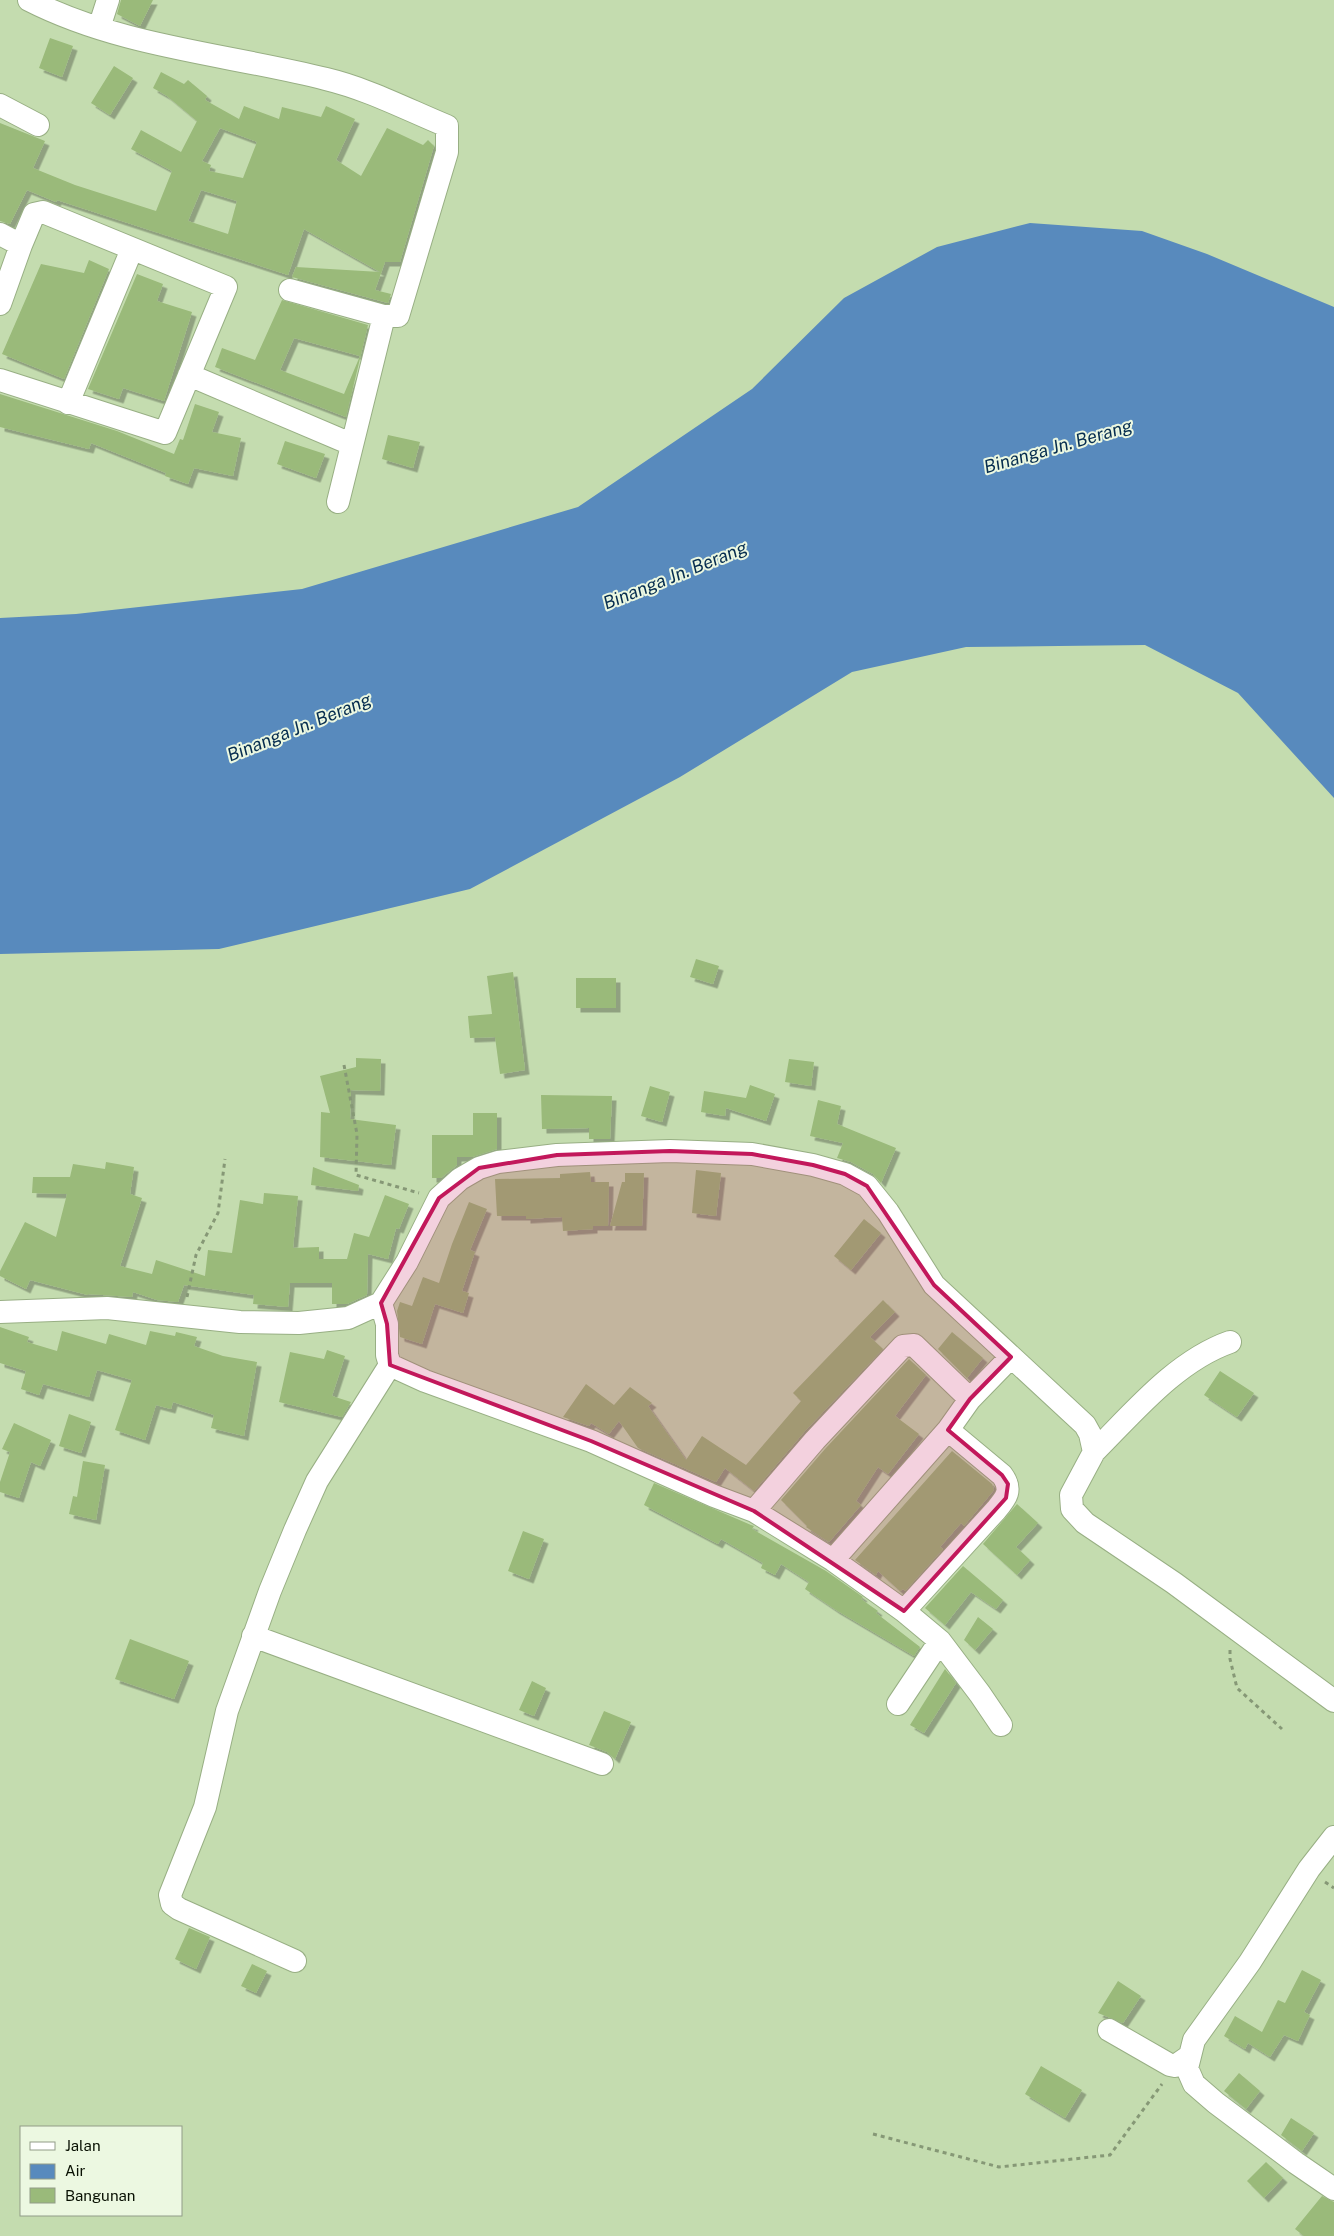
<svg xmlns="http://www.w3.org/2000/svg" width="1334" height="2236" viewBox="0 0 1334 2236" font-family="'Public Sans',sans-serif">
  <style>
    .water { fill: #588abd }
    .building { fill: #9aba7a; fill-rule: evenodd; filter: url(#shadow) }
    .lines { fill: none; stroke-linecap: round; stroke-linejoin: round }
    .minor-casing { stroke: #98af84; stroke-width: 24 }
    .path { stroke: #869876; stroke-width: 3; stroke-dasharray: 4 4; stroke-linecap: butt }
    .minor { stroke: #fff; stroke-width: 22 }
    .marked { fill: #c2185b; fill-opacity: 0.2; stroke: #c2185b; stroke-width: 4; stroke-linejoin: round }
    .labels { text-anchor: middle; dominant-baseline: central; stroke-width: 4; stroke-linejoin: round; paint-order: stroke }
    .water-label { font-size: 18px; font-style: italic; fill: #062d4f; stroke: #ecf8e1 }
  </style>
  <defs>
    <filter id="shadow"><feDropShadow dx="4.5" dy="4.5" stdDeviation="0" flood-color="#0004"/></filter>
  </defs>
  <rect width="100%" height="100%" fill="#c4dcaf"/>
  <path class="water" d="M1030 223 1142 231 1207 254 1334 307V798L1238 693 1145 645 966 647 852 672 680 777 470 889 219 949 0 954V618L76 614 302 589 578 507 752 389 844 298 937 247Z"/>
  <path class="building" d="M121 0H153L140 26 117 14Z
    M50 38 73 46 62 77 39 68Z
    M114 66 133 78 110 115 91 103Z
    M161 72 184 84 188 80 207 96 205 100 239 119 244 106 279 119 282 107 321 117 326 106 355 119 336 160 361 176 387 128 423 145 428 140 434 146 400 262H385L375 290 391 294 388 303 292 277 296 267 380 272 304 229 288 275 57 200 56 202 27 190 10 224 0 221V123L45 141 33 168 75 185 156 211 172 171 131 149 141 130 181 152 197 121 167 96 153 88ZM220 128 257 142 243 178 209 171 211 165 202 161ZM201 190 237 201 228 234 188 221Z
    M89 260 109 269 64 379 2 354 41 264 84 273Z
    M137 274 163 284 157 301 192 312 164 401 123 388 119 399 88 389Z
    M282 300 368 325 346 417 215 367 222 348 255 360ZM294 338 360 356 344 394 280 370Z
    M0 394 117 431 174 454 180 439 183 440 195 404 219 412 212 432 241 438 233 476 194 468 188 484 165 476 166 473 91 443 89 449 0 427Z
    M388 435 420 442 413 468 382 459Z
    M285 441 325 454 316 478 277 464Z
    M696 959 719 966 713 984 690 977Z
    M513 972 525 1070 500 1074 495 1037 470 1038 468 1016 492 1014 487 976Z
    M576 978H616V1008H576Z
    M356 1058 381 1059 380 1091 351 1090 350 1119 396 1125 391 1165 320 1157 321 1112 330 1113 320 1076 356 1067Z
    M789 1059 814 1062 811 1086 785 1082Z
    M750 1085 775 1094 766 1121 726 1108 725 1116 701 1112 704 1091 746 1098Z
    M650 1086 670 1092 662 1122 641 1116Z
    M541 1095 612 1096 610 1139H589V1128L542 1129Z
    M818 1100 841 1106 837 1124 896 1148 881 1183 873 1174 851 1162 837 1158 843 1143 810 1136Z
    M473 1113H497V1149L472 1157H457V1165L441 1178H432V1135H473Z
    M106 1162 134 1167 130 1194 142 1198 120 1266 152 1274 156 1260 205 1276 208 1250 232 1253 240 1200 263 1204 264 1193 298 1196 293 1248 319 1247V1259H347L354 1233 369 1237 385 1195 409 1204 399 1229 396 1228 388 1259 368 1254 367 1295 347 1304H332V1283H290L288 1307 253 1304 254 1295 184 1285 178 1302 157 1300 133 1292 132 1297 88 1294V1295L30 1280 26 1289 0 1276V1271L25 1222 56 1237 67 1194 32 1193 33 1177H70L73 1164 105 1169Z
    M313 1167 359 1185 358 1191 311 1185Z
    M696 1170 721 1173 716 1216 692 1213Z
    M590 1172 591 1182H609L608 1226H593V1229L563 1231 562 1217 526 1219V1216H497L495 1179 560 1178V1174Z
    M625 1173H644L642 1226H610L622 1182H625Z
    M469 1202 487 1209 470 1250 475 1252 462 1291 469 1293 463 1313 435 1304 422 1344 400 1337 397 1311 400 1302 412 1306 423 1277 439 1283 452 1244Z
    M864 1219 881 1233 851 1270 834 1256Z
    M883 1300 895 1312 870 1337 883 1349 805 1431 754 1491 725 1468 716 1482 638 1448 619 1421 609 1434 591 1423 589 1426 563 1417 586 1384 614 1405 630 1387 652 1403 648 1406 686 1460 702 1436 746 1465 801 1401 793 1393Z
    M0 1327 29 1337 27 1342 57 1351 62 1331 106 1344 109 1334 146 1345 150 1331 175 1336 176 1332 197 1337 194 1346 223 1356 257 1362 244 1436 211 1428 214 1415 173 1402 171 1409 156 1405 145 1440 115 1430 132 1380 97 1370 89 1397 43 1384 39 1395 21 1389 26 1371 0 1363Z
    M952 1332 983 1358 967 1378 938 1349Z
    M327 1350 345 1356 332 1396 351 1402 342 1417 279 1402 290 1352 324 1359Z
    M909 1359 926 1375 895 1416 919 1434 888 1474 878 1467 856 1501 861 1505 829 1542 806 1527 807 1526 781 1500 825 1449Z
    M1220 1371 1254 1393 1237 1417 1204 1395Z
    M69 1414 91 1422 81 1453 59 1446Z
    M14 1423 51 1440 40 1466 31 1462 19 1498 0 1492V1482L10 1452 2 1449Z
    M952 1451 992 1484 994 1490 964 1526 961 1523 940 1547 943 1549 905 1591 903 1589 900 1591 878 1571 876 1575 855 1560Z
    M83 1461 105 1465 96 1520 69 1514 73 1496 77 1497Z
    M654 1483 751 1525 754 1526 752 1529 826 1571 863 1597 861 1599 878 1611 876 1613 920 1647 914 1656 836 1610 805 1589 809 1582 781 1564 775 1575 761 1568 763 1563 721 1539 718 1544 644 1505Z
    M1017 1504 1038 1523 1016 1547 1030 1560 1017 1575 983 1544Z
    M523 1531 544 1539 529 1579 508 1571Z
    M963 1566 1003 1600 996 1609 971 1592 945 1625 925 1608Z
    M978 1617 993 1629 975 1650 964 1640Z
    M130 1639 189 1661 174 1699 115 1679Z
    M945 1669 956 1683 924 1733 910 1725Z
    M532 1681 546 1688 534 1716 519 1710Z
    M604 1711 631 1722 615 1759 607 1752 589 1745Z
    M189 1928 210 1937 196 1969 175 1959Z
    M252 1964 267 1971 256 1993 241 1986Z
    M1302 1970 1321 1980 1304 2012 1310 2015 1298 2041 1284 2035 1270 2057 1248 2043 1245 2049 1224 2036 1235 2016 1262 2032 1278 2000 1285 2003Z
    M1118 1981 1141 1996 1123 2023 1098 2013Z
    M1041 2066 1082 2090 1065 2118 1025 2094Z
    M1239 2073 1260 2091 1246 2109 1224 2091Z
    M1291 2118 1314 2133 1302 2151 1281 2135Z
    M1266 2162 1283 2178 1264 2198 1247 2181Z
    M1322 2196 1334 2202V2236H1304L1295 2229Z"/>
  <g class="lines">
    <g class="minor-casing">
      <path id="minor" d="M29 0C121 47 227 54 326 79 368 89 408 110 447 126V152L398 316H384L290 290
        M99 28 108 0
        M0 105 38 125
        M0 234 21 245 34 214 43 212 226 287 165 433 0 380
        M0 304 21 245
        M189 375 351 444
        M68 403 132 249
        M338 502 384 316
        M381 1303 387 1324V1355L390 1365 425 1381 591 1441 714 1496 754 1511 833 1560 904 1611 940 1641 980 1694 1001 1725
        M0 1312 107 1308 240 1322 299 1323 348 1318 381 1303 407 1262 439 1198 460 1179 479 1168 498 1162 557 1155 670 1151 752 1154 813 1165 845 1174 867 1186 888 1212 934 1285 1085 1425 1090 1434 1094 1452 1071 1495 1072 1509 1085 1523 1174 1583 1334 1701
        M1094 1452C1134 1412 1176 1361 1230 1342
        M754 1511 815 1440 903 1346 914 1345 970 1399
        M833 1560 948 1430 970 1399 1011 1357
        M904 1611 996 1510C1006 1498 1013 1490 1002 1475L948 1430
        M253 1636 602 1764
        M898 1704 940 1641
        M1334 1837 1309 1869 1250 1962 1194 2040 1187 2068 1194 2084 1216 2103 1296 2163 1334 2189
        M295 1961 179 1909 172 1904 170 1895 205 1807 227 1711 270 1591 295 1530 317 1481 390 1365
        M1109 2030 1170 2065 1175 2066 1188 2057"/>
    </g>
    <path class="path" d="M344 1065 357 1134 356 1175 419 1193
      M187 1297 196 1255 218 1213 225 1159
      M1230 1650V1659L1237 1688 1282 1729
      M1325 1882 1334 1888
      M873 2134 999 2167 1110 2155 1162 2084"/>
    <use href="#minor" class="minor"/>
  </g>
  <path class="marked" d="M670 1151 752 1154 813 1165 845 1174 867 1186 934 1285 1011 1357 970 1399 948 1430 1002 1475 1008 1484 1006 1498 904 1611 754 1511 591 1441 390 1365 387 1324 381 1303 439 1198 479 1168 557 1155Z"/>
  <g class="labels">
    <g class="water-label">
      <text transform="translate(1058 446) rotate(-16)">Binanga Jn. Berang</text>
      <text transform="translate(675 575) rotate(-22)">Binanga Jn. Berang</text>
      <text transform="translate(299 727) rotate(-22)">Binanga Jn. Berang</text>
    </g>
  </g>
  <rect x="20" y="2126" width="162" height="90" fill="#ecf8e1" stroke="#919c88"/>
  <rect x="30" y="2142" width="25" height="8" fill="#ffffff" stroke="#919c88"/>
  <text x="65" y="2151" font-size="15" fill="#091103">Jalan</text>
  <rect x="30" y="2164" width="25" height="15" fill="#588abd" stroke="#919c88"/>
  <text x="65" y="2176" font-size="15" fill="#091103">Air</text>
  <rect x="30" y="2188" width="25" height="15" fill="#9aba7a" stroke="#919c88"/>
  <text x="65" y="2201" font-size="15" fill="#091103">Bangunan</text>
</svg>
